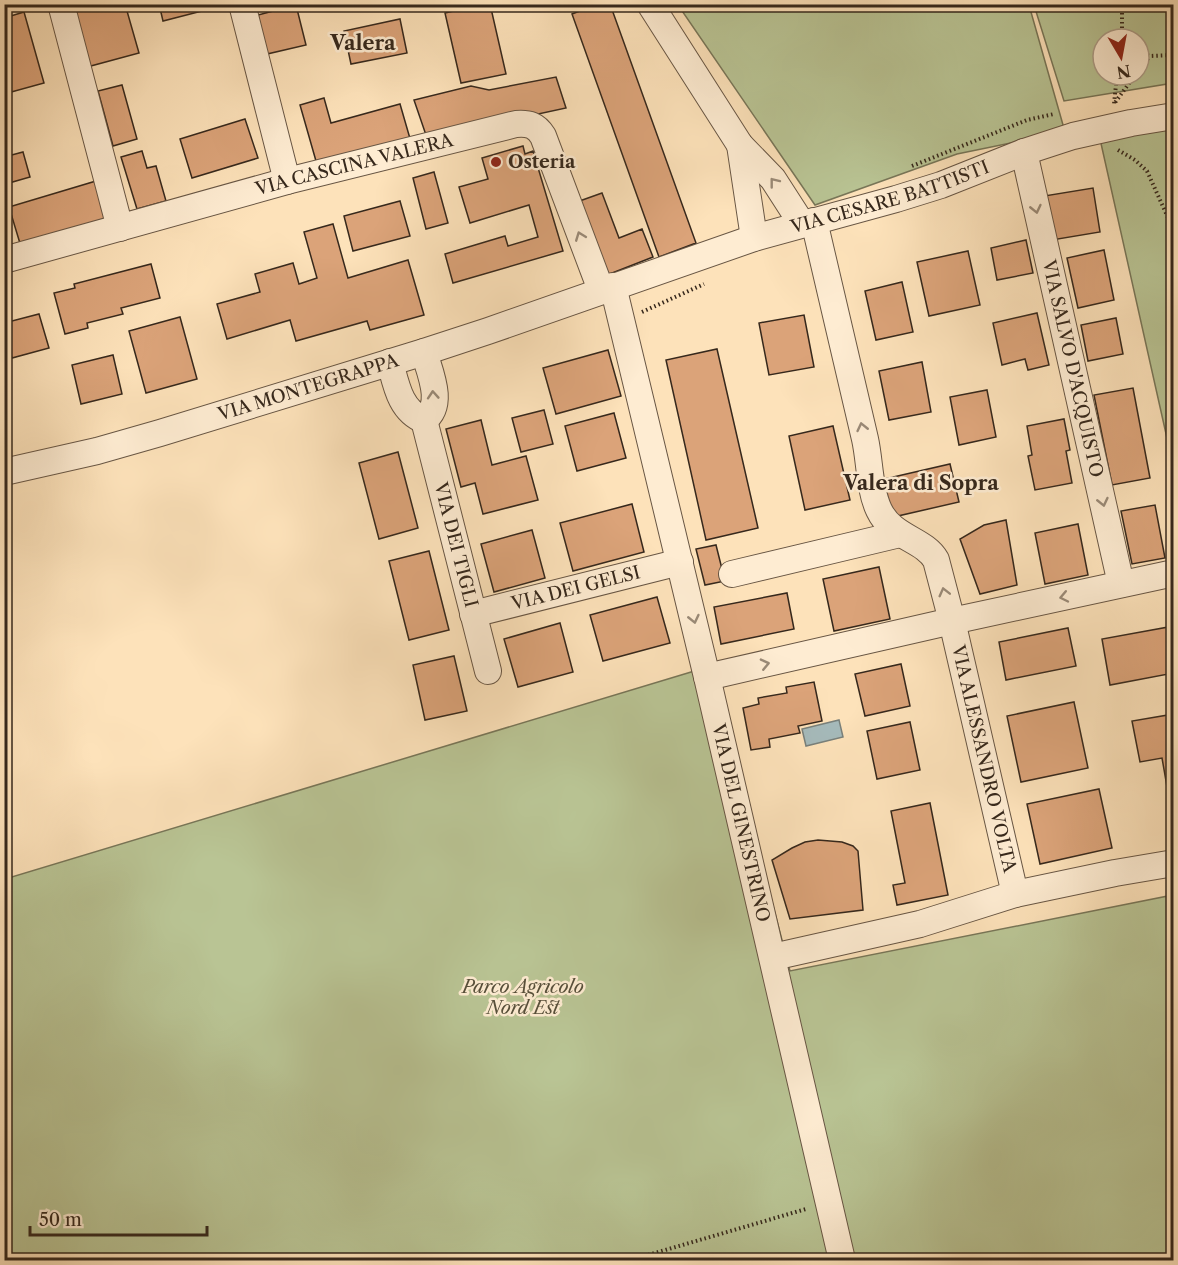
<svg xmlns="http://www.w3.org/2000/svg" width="1178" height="1265" viewBox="0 0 1178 1265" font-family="'Libre Caslon Text',serif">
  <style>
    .green { fill: #b9c494; stroke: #787658; stroke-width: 1.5; fill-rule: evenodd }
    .water { fill: #a5babb; stroke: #79807b; stroke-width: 1.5 }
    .building { fill: #dba379; stroke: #36281c; stroke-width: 1.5 }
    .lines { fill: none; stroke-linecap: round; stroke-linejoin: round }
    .minor-casing { stroke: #685644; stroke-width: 28 }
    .path { stroke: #36281c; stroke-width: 4; stroke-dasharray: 1.5 3; stroke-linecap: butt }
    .minor { stroke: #feecd2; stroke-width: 26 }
    .oneway { stroke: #9a8a77 }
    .poi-dot { fill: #8f2418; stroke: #feecd2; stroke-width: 2 }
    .labels { text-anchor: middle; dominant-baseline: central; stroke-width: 5; stroke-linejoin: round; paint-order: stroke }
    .poi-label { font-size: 18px; font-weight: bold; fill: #36281c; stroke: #feecd2; text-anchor: start }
    .street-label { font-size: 18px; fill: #36281c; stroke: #feecd2 }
    .park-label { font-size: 18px; font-style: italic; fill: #574f3a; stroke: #feecd2 }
    .neighbourhood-label { font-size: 20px; font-weight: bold; fill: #36281c; stroke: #feecd2 }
  </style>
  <rect width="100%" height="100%" fill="#fde2ba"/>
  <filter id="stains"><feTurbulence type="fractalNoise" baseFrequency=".00333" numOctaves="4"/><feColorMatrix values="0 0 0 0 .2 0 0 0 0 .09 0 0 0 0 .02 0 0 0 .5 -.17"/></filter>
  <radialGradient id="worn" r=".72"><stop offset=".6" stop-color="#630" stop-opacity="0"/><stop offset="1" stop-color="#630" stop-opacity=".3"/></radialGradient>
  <path class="green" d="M678 5H1029L1065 132 957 154 815 205Z
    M1034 5H1173V83L1064 101ZM1103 39H1139V75H1103Z
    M1173 117V465L1098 130Z
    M711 666 790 971 1173 895V1260H5V879Z"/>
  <path class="water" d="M839 720 843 737 806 746 802 729Z"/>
  <path class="building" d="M70 4H125L139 53 87 67Z
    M159 4H205L206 10 163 21Z
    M483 4H490L506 74 461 83 445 13Z
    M506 4H531L507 10Z
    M598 4H610L696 243 659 257 572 14Z
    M296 5 306 45 267 54 258 15Z
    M24 12 44 83 4 94V18Z
    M400 19 407 53 351 64 344 31Z
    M556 77 566 108 427 138 414 100 471 86 489 90Z
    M122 85 137 139 113 146 98 91Z
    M324 98 331 123 400 104 411 142 318 168 300 105Z
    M245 119 258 158 192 178 180 139Z
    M523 146 525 154 533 151 563 251 453 283 445 254 505 236 508 246 538 237 529 205 470 223 459 187 488 179 482 158Z
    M142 151 147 168 156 166 166 201 137 209 121 157Z
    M23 152 30 177 9 183 4 168V157Z
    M434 172 448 223 426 229 413 178Z
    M96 181 109 223 22 250 9 207Z
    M1093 188 1100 232 1052 240 1044 196Z
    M602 193 619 238 642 229 653 257 602 277 574 203Z
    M400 201 410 236 353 251 344 216Z
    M333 224 348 278 408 260 424 315 370 330 367 321 296 341 290 320 227 339 217 304 260 292 255 274 293 263 299 284 317 278 304 232Z
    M1026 240 1033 273 997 280 991 248Z
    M1104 250 1114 300 1078 308 1067 258Z
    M968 251 980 305 929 316 917 262Z
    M151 264 160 298 121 308 123 314 87 323 88 328 65 334 54 293 75 288 74 284Z
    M902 282 913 332 876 340 865 291Z
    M1037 313 1049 365 1028 370 1025 359 1002 365 993 323Z
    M39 314 49 348 12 358 4 332V323Z
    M804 315 814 367 769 375 759 323Z
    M180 317 197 379 146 393 129 331Z
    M1116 318 1123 354 1088 361 1081 325Z
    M717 349 758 528 706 540 666 360Z
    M608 350 621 396 556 414 543 368Z
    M113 355 122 394 81 404 72 365Z
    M922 362 931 412 889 420 879 371Z
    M1133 388 1150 478 1112 485 1094 395Z
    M987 390 996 437 959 445 950 397Z
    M544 410 553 444 521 452 512 418Z
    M614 413 626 458 577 471 565 426Z
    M1064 419 1070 450 1066 451 1072 483 1035 490 1028 456 1032 455 1027 426Z
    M481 420 492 465 526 456 538 500 483 514 475 483 461 487 446 429Z
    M833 426 850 500 805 510 789 436Z
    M398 452 418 528 379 539 359 463Z
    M950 464 959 502 889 518 880 480Z
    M632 504 644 552 573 571 560 523Z
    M1155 505 1165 558 1132 564 1121 511Z
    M1006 520 1017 585 980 594 960 539 984 525Z
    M1078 524 1088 575 1045 584 1035 533Z
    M532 530 545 578 494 592 481 544Z
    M716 545 725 581 705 585 696 549Z
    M429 551 449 630 409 640 389 561Z
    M879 567 890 619 834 631 823 579Z
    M787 593 794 629 721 644 714 607Z
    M657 597 670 643 603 661 590 615Z
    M560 623 573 672 518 687 504 639Z
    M1174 626V673L1110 685 1102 639Z
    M1068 628 1076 666 1006 680 999 642Z
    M454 656 467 711 425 720 413 665Z
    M901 664 910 706 865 716 855 674Z
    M814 682 822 721 798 726 800 733 769 739 770 747 751 750 743 708 759 704 758 698 787 693 786 687Z
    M1074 702 1088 768 1021 782 1007 716Z
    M1174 714V804H1170L1162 758 1140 762 1132 721Z
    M910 722 920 770 877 779 867 731Z
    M1099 789 1112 848 1040 864 1027 804Z
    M930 803 948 895 897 905 893 885 905 883 891 811Z
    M818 840 842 842 853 846 858 851 863 910 790 919 772 860 792 848 805 842Z"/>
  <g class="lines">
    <g class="minor-casing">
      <g id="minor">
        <path d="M61 4 120 228"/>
        <path d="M242 4 287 181"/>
        <path d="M650 4 740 145 773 179 802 224"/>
        <path d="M740 145 754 238"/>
        <path id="s1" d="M1024 152 1121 584"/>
        <path id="s2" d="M814 221C831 294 848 366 865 439 870 461 869 489 879 510 892 538 924 539 936 560L952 621 1015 894"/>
        <path id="s3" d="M4 260 287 181 516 124C529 123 536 125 543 136L601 290"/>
        <path id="s4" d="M613 286 707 677 842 1260"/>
        <path d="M390 362C396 384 400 411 424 420 445 405 430 373 424 352"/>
        <path id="s5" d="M424 420 488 671"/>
        <path id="s6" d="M4 472 97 451 160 433 424 352 488 331 754 238 896 199 941 185 1024 152 1073 136 1131 123 1174 116"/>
        <path d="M732 574 900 534"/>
        <path id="s7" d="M473 614 680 562"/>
        <path d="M707 677 952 621 1174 573"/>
        <path d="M773 957 920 924 1015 894 1115 873 1174 863"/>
      </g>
    </g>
    <path class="path" d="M1122 4V33L1124 39
      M1139 52 1150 56 1174 55
      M1139 70 1150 56
      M1117 75 1114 104 1135 75
      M1118 150 1135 160 1147 171 1174 231
      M912 166 1027 120 1054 114
      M642 312 704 284
      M631 1260 806 1209"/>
    <use href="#minor" class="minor"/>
  </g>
  <defs><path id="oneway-chevron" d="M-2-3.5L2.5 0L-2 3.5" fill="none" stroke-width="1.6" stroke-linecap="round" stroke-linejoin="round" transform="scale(1.5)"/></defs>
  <g class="oneway">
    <use href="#oneway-chevron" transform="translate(774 182) rotate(-128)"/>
    <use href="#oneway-chevron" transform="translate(1036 209) rotate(77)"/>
    <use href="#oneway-chevron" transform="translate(580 236) rotate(-111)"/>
    <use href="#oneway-chevron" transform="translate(433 395) rotate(-94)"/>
    <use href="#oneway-chevron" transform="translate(862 427) rotate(-103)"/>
    <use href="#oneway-chevron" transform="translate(1103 502) rotate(77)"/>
    <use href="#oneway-chevron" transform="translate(944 592) rotate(-104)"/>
    <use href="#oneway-chevron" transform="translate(1064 597) rotate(168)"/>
    <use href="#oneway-chevron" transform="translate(694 619) rotate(77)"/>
    <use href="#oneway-chevron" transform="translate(765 664) rotate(-13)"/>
  </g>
  <circle class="poi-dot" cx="496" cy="162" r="6"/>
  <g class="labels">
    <g class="poi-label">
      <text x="508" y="162">Osteria</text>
    </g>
    <g class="street-label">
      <text stroke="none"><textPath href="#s3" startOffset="363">VIA CASCINA VALERA</textPath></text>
      <text stroke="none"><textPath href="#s6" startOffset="928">VIA CESARE BATTISTI</textPath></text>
      <text stroke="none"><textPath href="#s1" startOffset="222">VIA SALVO D'ACQUISTO</textPath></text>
      <text stroke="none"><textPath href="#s6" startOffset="316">VIA MONTEGRAPPA</textPath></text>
      <text stroke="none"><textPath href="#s5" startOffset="129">VIA DEI TIGLI</textPath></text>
      <text stroke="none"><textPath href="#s7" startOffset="106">VIA DEI GELSI</textPath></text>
      <text stroke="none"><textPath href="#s2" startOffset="578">VIA ALESSANDRO VOLTA</textPath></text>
      <text stroke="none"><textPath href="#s4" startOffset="552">VIA DEL GINESTRINO</textPath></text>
    </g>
    <g class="park-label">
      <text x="523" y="987">Parco Agricolo<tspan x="523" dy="21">Nord Est</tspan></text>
    </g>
    <g class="neighbourhood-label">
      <text x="363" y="43">Valera</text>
      <text x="921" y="483">Valera di Sopra</text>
    </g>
  </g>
  <rect width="1178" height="1265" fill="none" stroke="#fde2ba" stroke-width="24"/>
  <rect x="6" y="6" width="1166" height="1253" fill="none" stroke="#36281c" stroke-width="3"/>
  <rect x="12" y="12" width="1154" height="1241" fill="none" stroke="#36281c" stroke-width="1.5"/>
  <g transform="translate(1121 57) rotate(170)"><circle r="28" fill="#feecd2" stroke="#ae9e89" stroke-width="1.5"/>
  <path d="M0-4.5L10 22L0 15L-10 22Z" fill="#8f2418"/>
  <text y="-9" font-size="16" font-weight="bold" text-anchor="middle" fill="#36281c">N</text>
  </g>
  <path d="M30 1226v9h177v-9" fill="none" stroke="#36281c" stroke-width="3"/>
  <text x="39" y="1226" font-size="18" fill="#36281c" stroke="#feecd2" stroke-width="4.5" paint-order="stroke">50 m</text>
  <rect width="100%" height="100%" filter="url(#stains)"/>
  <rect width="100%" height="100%" fill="url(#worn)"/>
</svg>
